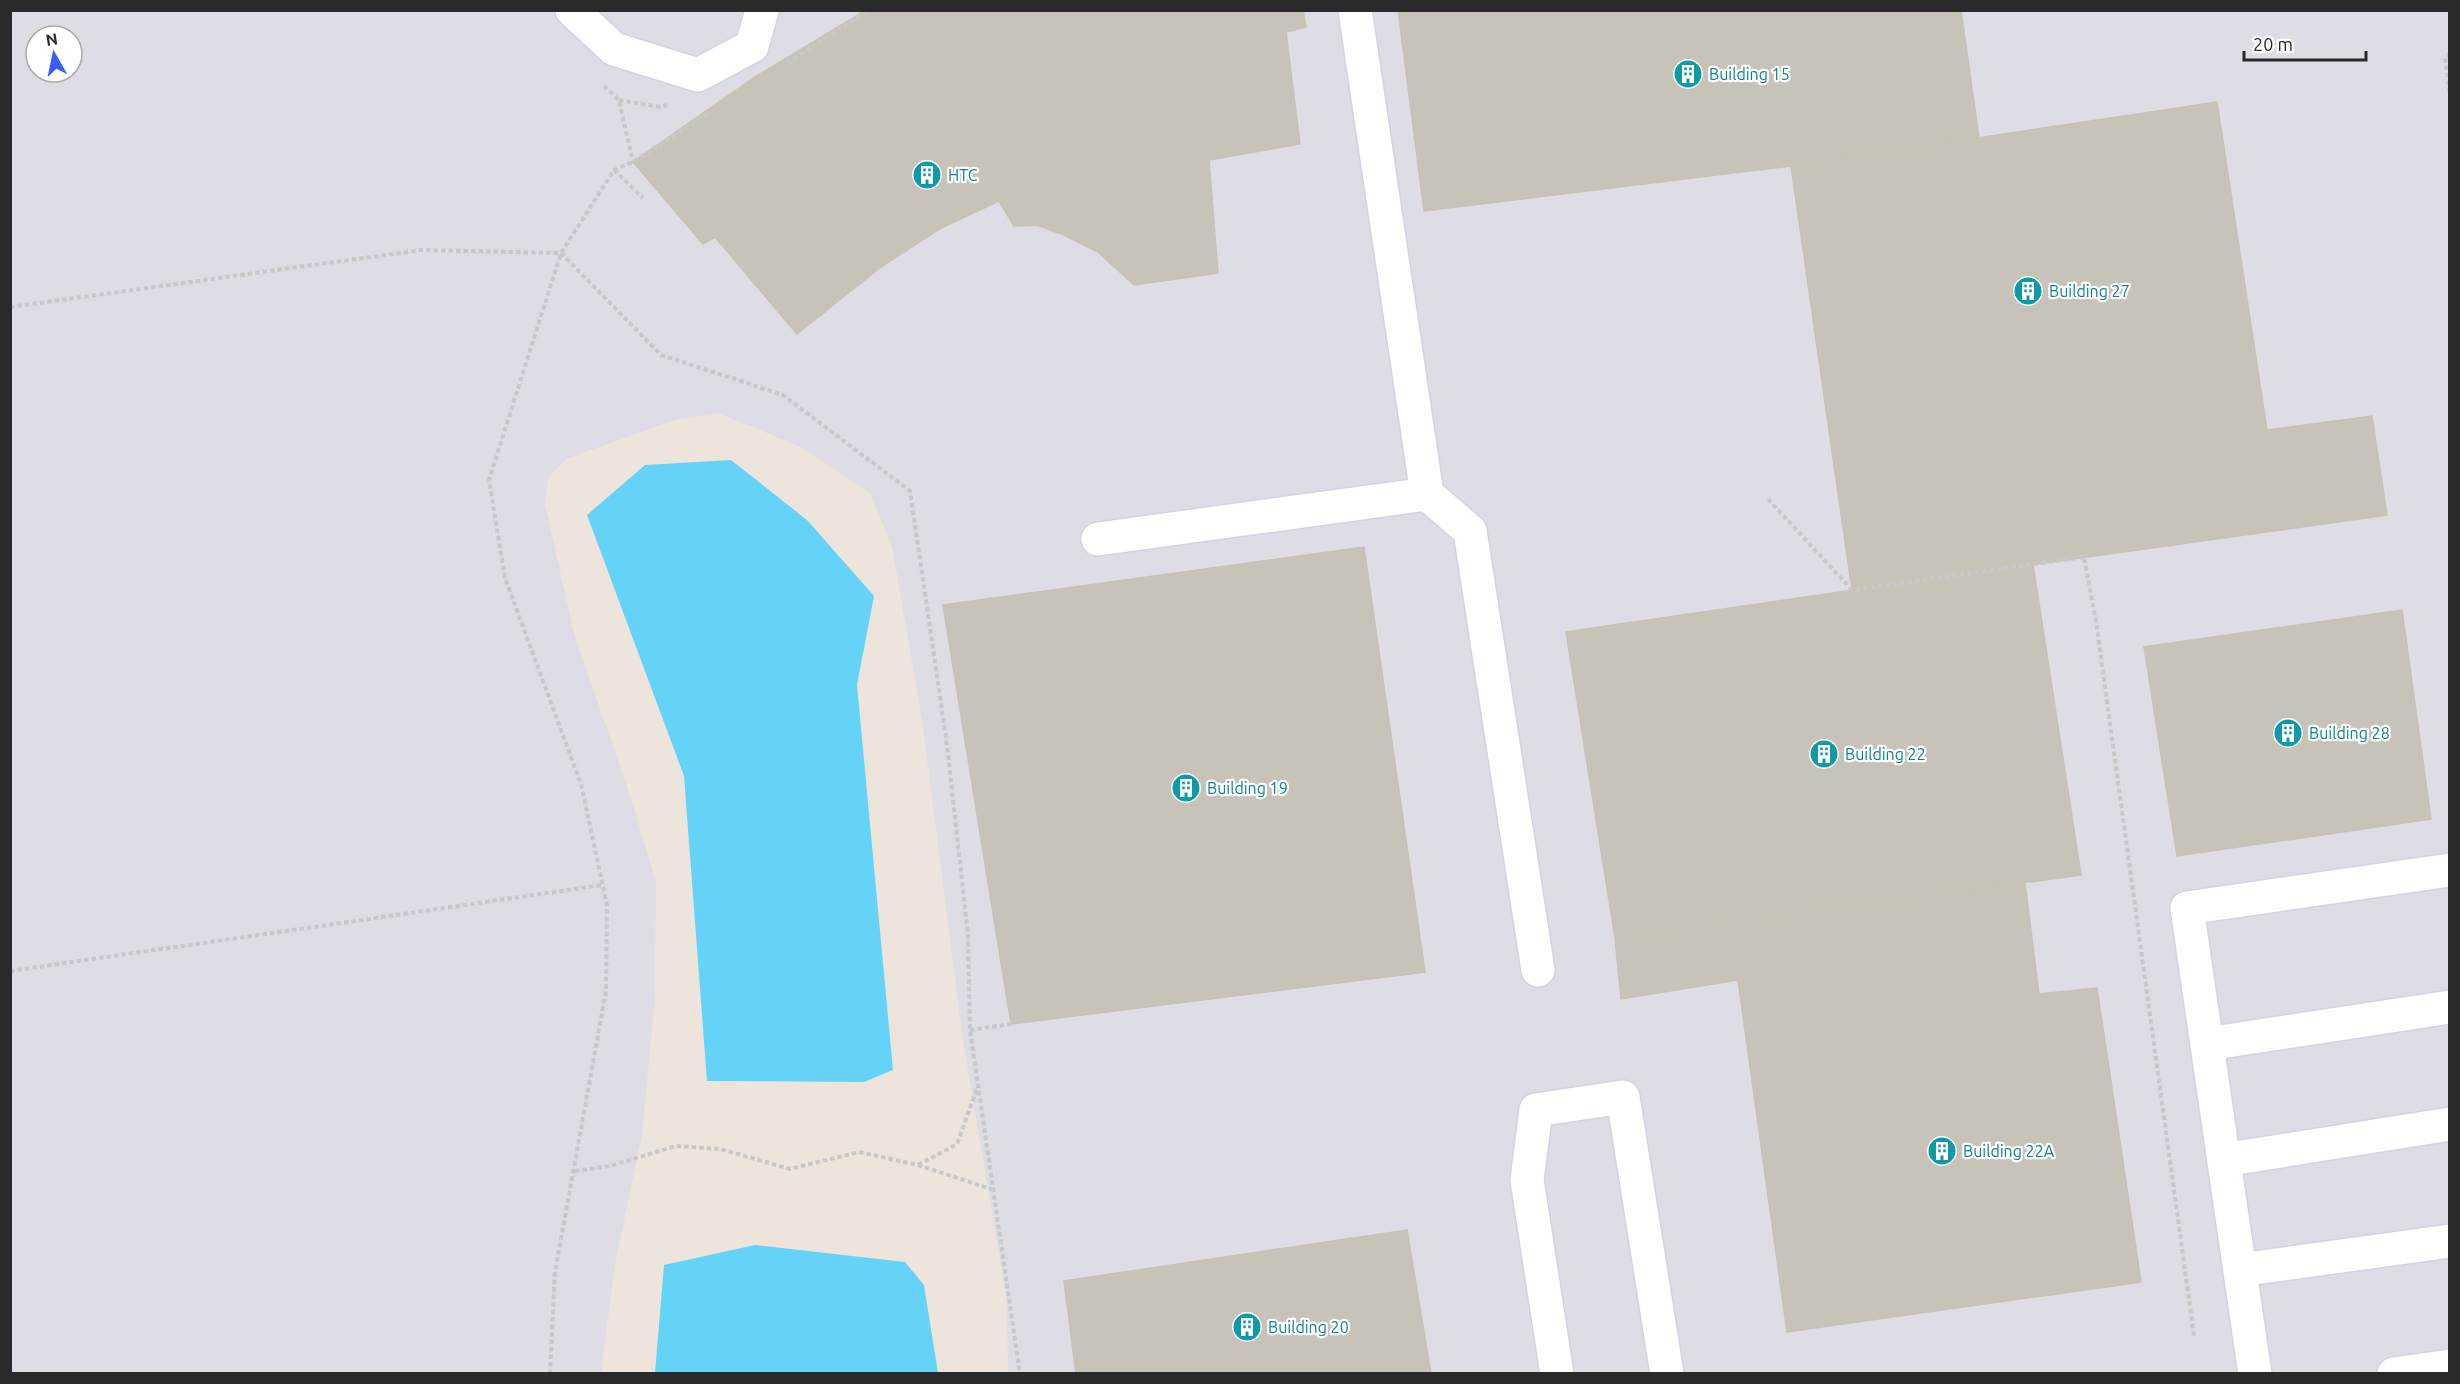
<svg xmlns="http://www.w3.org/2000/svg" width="2460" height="1384" viewBox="0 0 2460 1384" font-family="Ubuntu,sans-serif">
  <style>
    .industrial { fill: #dedce5; fill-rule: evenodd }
    .water { fill: #65d3f8 }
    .building { fill: #c8c3b9; stroke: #c9c1b4; stroke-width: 1.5 }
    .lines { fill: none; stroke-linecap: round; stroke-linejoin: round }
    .minor-casing { stroke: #d0d4e4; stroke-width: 36 }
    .path { stroke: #c8c8c8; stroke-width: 4; stroke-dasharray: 4.5 3; stroke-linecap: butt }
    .minor { stroke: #fff; stroke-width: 33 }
    .labels { text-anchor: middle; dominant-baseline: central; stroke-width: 4.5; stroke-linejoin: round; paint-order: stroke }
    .culture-label { font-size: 16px; fill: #0d838f; stroke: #fff; text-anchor: start }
  </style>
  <rect width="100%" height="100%" fill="#ede5db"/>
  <path class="industrial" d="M10 11H2449V1373H1008L1007 1302 963 1040 922 720 892 546 870 493 801 447 718 413 674 420 566 459 548 478 545 504 574 634 627 786 656 882 655 997 642 1135 615 1264 601 1373H11ZM36 36H72V72H36Z"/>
  <path class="water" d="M731 460 807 520 874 596 857 685 893 1070 864 1082 707 1081 684 776 587 515 645 465Z
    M755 1245 905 1262 924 1285 938 1373H655L664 1265Z"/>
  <path class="building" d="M866 10H1303L1306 27 1286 32 1300 144 1209 160 1218 273 1134 285 1098 252 1064 235 1037 225 1014 226 999 201 941 228 881 267 797 334 715 237 703 244 633 162 755 77Z
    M1398 10H1961L1979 138 1791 166 1424 211Z
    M2217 102 2267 430 2372 416 2387 515 1852 590 1791 166Z
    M1364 547 1425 972 1011 1024 943 605Z
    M2033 564 2081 875 1615 938 1566 632Z
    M2402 610 2431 819 2177 856 2144 647Z
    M2025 883 2039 994 2097 988 2141 1282 1787 1332 1738 980 1621 999 1615 938Z
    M1407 1230 1431 1374H1076L1064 1281Z"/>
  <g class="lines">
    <g class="minor-casing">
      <path id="minor" d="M572 10 614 49 698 75 752 46 762 10
        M1355 10 1427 494 1470 531 1538 970
        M1098 539 1427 494
        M2207 1044 2450 1007
        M2224 1160 2450 1124
        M2240 1270 2450 1241
        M1557 1374 1527 1180 1536 1110 1623 1097 1667 1374
        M2255 1374 2187 908 2450 870
        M2394 1374 2450 1366"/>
    </g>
    <path class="path" d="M2450 53 2445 57 2450 94
      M787 63 868 10
      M604 86 619 100 633 162
      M619 100 661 107 667 105
      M614 170 643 198
      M10 307 421 250 561 253 661 355 783 395 910 491 947 745 968 935 970 1030 1020 1374
      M1768 499 1852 590 2084 557 2096 621 2194 1336
      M10 971 603 885
      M970 1030 1011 1024
      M918 1165 957 1144 978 1086
      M575 1171 610 1166 676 1146 720 1149 790 1169 859 1152 918 1165 994 1190
      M550 1374 555 1272 606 991 607 905 581 784 505 578 489 480 561 253 614 170 633 162 710 112"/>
    <use href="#minor" class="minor"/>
  </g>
  <defs>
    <g id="building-disc" transform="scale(1.5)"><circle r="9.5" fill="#0f9aa8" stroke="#fff"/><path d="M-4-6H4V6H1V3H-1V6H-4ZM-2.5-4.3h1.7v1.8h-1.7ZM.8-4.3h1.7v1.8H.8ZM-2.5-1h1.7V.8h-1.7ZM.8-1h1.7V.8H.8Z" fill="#fff"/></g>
  </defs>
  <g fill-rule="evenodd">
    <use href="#building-disc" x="1688" y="74"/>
    <use href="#building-disc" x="927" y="175"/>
    <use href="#building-disc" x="2028" y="291"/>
    <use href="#building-disc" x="2288" y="733"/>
    <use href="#building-disc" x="1824" y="754"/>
    <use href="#building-disc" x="1186" y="788"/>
    <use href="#building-disc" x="1942" y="1151"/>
    <use href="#building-disc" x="1247" y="1327"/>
  </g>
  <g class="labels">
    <g class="culture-label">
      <text x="1709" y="74">Building 15</text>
      <text x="948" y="175">HTC</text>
      <text x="2049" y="291">Building 27</text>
      <text x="2309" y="733">Building 28</text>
      <text x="1845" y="754">Building 22</text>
      <text x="1207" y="788">Building 19</text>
      <text x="1963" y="1151">Building 22A</text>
      <text x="1268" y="1327">Building 20</text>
    </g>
  </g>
  <rect width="2460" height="1384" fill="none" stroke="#2a2a2a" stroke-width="24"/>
  <g transform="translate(54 54) rotate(351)"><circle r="28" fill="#ffffff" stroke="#aaaaaa" stroke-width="1.5"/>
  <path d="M0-4.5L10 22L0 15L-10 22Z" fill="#365eff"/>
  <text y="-9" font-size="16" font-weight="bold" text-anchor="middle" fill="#2a2a2a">N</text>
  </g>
  <path d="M2244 51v9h122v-9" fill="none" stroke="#2a2a2a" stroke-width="3"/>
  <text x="2253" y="51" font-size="18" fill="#2a2a2a" stroke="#ffffff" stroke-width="4.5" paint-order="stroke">20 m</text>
</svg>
